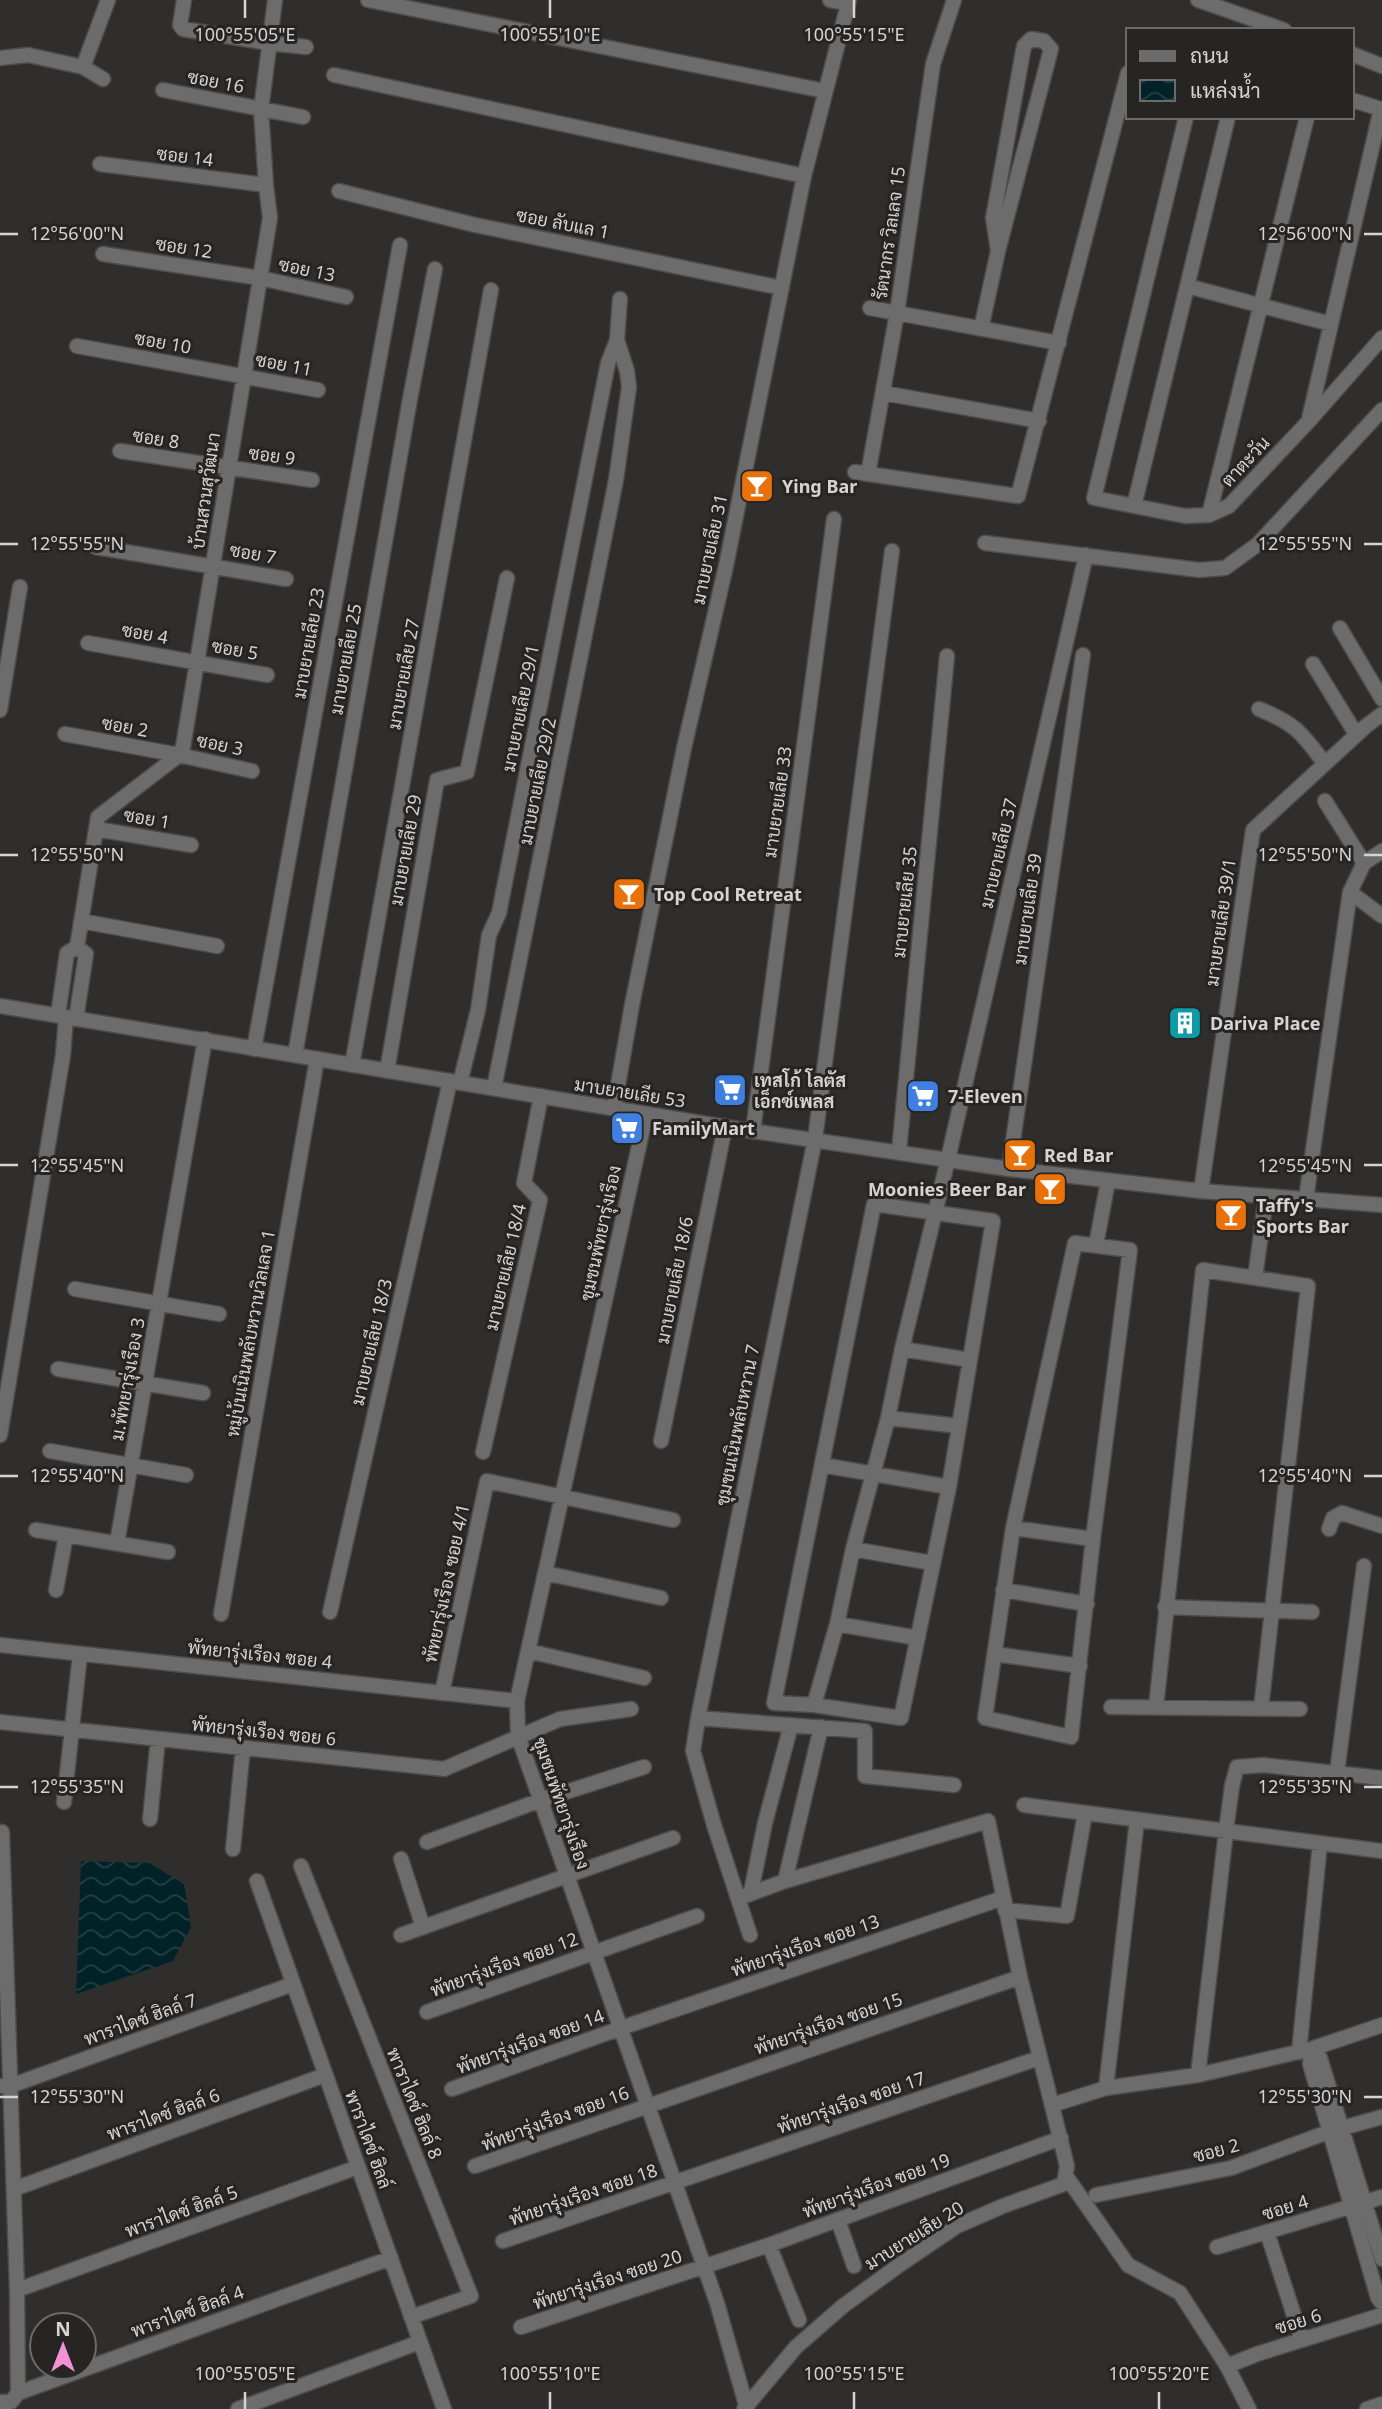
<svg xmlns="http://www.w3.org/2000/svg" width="1382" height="2409" viewBox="0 0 1382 2409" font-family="'Noto Sans',Sarabun,sans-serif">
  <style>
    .water { fill: url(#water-waves) }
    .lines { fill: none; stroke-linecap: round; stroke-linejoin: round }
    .minor-casing { stroke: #4e4c4b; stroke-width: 17 }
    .tertiary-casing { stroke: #4e4c4b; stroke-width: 17 }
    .minor { stroke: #6d6c6c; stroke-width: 14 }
    .tertiary { stroke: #6d6c6c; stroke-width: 14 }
    .ticks { fill: none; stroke: #d5d4d3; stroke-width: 2.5 }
    .labels { text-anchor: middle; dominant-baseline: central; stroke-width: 6; stroke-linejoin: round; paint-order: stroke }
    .street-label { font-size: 18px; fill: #d5d4d3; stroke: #262523 }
    .poi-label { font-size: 18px; font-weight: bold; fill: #d5d4d3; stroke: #262523; text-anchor: start }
    .ticks-label { font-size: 18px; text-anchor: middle; fill: #d5d4d3; stroke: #262523; stroke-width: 6; stroke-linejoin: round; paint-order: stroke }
  </style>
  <defs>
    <pattern id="water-waves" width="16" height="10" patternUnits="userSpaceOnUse" patternTransform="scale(1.75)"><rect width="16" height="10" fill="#012227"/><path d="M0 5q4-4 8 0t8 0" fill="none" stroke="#254145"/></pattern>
  </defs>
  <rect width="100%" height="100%" fill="#302e2d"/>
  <path class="water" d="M81 1861 149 1863 184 1884 191 1927 173 1961 76 1994Z"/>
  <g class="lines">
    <g class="minor-casing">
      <path id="minor" d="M184 0 180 25 183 29 269 43 306 47
        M368 0 825 91
        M830 0 848 3
        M1198 0 1284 30
        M1352 54 1382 66
        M0 58 28 55 83 67 103 79
        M83 67 108 0
        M334 75 804 176
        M163 90 303 117
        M1186 117 1094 498 1185 516 1209 515 1229 506 1308 422 1382 338
        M100 164 266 185
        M339 191 475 225 782 288
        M103 254 260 278 346 297
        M1187 286 1331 324
        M870 308 1059 343
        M981 329 998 251 993 218 1024 46 1031 39 1044 41 1051 49 998 251
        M77 346 318 390
        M883 393 1039 421
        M1309 419 1381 109 1352 100
        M120 451 312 480
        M855 472 1018 496 1128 73
        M868 474 897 313 933 64 954 0
        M1134 506 1228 117
        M1209 515 1307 117
        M985 543 1199 570 1225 568 1258 544 1382 410
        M96 547 286 579
        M1340 628 1382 699
        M88 643 267 675
        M1313 664 1356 734
        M1259 709C1296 724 1301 732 1325 764
        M0 710 20 587
        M65 734 179 755 252 771
        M1325 801 1364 863
        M96 829 191 845
        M1350 892 1382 916
        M81 921 217 946
        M58 1015 67 953 77 947 98 817 179 755 183 747C211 570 241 394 270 218L266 185 261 110 275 0
        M76 1019 86 954 77 947
        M254 1049 400 245
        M295 1055 410 399 435 269
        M352 1065 491 290
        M387 1071 437 780 467 772 507 578
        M460 1083 478 1010 489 935 499 913 608 363 617 340
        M494 1088 616 480 629 387 627 371 617 340 620 299
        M614 1108 632 1005 684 748 726 566 804 176 849 0
        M646 1114 517 1701 518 1736 717 2303 746 2405
        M753 1131 834 519
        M899 1151 947 656
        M1009 1169 1083 655
        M1201 1191 1253 830 1366 726 1382 714
        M1306 1199 1350 892 1364 863 1382 851
        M874 1204 993 1221 949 1487 901 1718 814 1705 774 1703Z
        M1075 1243 1130 1250 1093 1539 1071 1737 985 1718 1013 1528Z
        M1096 1245 1108 1181
        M1255 1278 1266 1197
        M75 1289 219 1314
        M902 1349 970 1360
        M58 1369 203 1393
        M888 1418 959 1426
        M0 1435 63 1055 66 1017
        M661 1441 725 1127
        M50 1451 186 1475
        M483 1452 540 1200 524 1183 541 1096
        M822 1465 949 1487
        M1013 1528 1093 1539
        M1329 1529 1333 1518 1342 1513 1382 1526
        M36 1530 168 1552
        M117 1543 205 1039
        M853 1549 932 1563
        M545 1573 661 1598
        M56 1590 66 1535
        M1003 1590 1087 1604
        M1165 1607 1312 1612
        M330 1612 450 1081
        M221 1614 317 1059
        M837 1624 918 1638
        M0 1645 517 1701
        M528 1651 644 1678
        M995 1654 1080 1666
        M442 1693 487 1481 673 1520
        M814 1705 837 1624 853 1549 888 1418 902 1349 948 1159 1086 555
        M1111 1707 1300 1709
        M1156 1707 1203 1270 1308 1286 1261 1709
        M698 1718 865 1731V1776L954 1785
        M0 1722 444 1769 560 1719 631 1709
        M1337 1772 1364 1566
        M64 1802 80 1654
        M1024 1805 1382 1851
        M150 1819 158 1739
        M2 1832 17 2290 18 2393
        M427 1842 541 1800 644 1767
        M233 1849 243 1748
        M401 1859 423 1927
        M301 1866 471 2296 411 2317
        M257 1881 444 2409
        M785 1881 821 1727
        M751 1892 765 1823 791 1725
        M739 1898 785 1881 988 1821 1020 1977 1067 2166 1064 2184 1003 2206 957 2226 898 2266 843 2306 796 2347 744 2409
        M1005 1910 1067 1916 1085 1813
        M401 1935 673 1838
        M750 1935 714 1825 693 1751 698 1718 815 1139 892 551
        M427 2012 697 1916
        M1311 2049 1310 2064 1378 2298 1382 2303
        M1311 2049 1320 2058 1382 2259
        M1299 2052 1320 1843
        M1198 2075 1226 1831 1232 1786 1237 1767 1263 1765 1382 1778
        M1 2086H10L293 1984
        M1106 2088 1137 1820
        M452 2089 621 2028 1003 1898
        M1052 2105 1106 2088 1198 2075 1311 2049 1382 2025
        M475 2166 1020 1977
        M1066 2176 1128 2265 1180 2293 1227 2366 1249 2409
        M14 2189 325 2075
        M1096 2195 1231 2168 1328 2132 1382 2117
        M838 2220 854 2266
        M1267 2232 1302 2340
        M503 2241 1039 2058
        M769 2245 799 2320
        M1217 2247 1382 2197
        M17 2290 358 2167
        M521 2327 769 2245 1061 2138
        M1227 2366 1257 2354 1382 2315
        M0 2402H11L18 2393 391 2258
        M238 2409 420 2342
        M1367 2409 1382 2404"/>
    </g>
    <g class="tertiary-casing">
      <path id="tertiary" d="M0 1006 725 1127 1009 1169 1201 1191 1382 1205"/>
    </g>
    <use href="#minor" class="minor"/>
    <use href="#tertiary" class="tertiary"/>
  </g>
  <path class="ticks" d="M245 0V18M550 0V18M854 0V18M0 234H18M1364 234H1382M0 544H18M1364 544H1382M0 855H18M1364 855H1382M0 1165H18M1364 1165H1382M0 1476H18M1364 1476H1382M0 1787H18M1364 1787H1382M0 2097H18M1364 2097H1382M245 2392V2409M550 2392V2409M854 2392V2409M1159 2392V2409"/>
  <defs>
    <g id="bar-square" transform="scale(1.75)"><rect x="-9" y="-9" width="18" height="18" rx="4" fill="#e8710a" stroke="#262523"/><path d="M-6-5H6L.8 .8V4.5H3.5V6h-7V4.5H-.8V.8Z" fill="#fff"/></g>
    <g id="building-square" transform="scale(1.75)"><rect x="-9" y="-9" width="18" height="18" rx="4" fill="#0f9aa8" stroke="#262523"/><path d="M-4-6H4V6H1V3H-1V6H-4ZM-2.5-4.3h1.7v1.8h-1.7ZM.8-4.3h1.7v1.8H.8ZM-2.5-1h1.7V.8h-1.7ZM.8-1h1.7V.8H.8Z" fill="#fff"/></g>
    <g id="supermarket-square" transform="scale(1.75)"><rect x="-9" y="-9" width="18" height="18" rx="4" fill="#3f7fe0" stroke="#262523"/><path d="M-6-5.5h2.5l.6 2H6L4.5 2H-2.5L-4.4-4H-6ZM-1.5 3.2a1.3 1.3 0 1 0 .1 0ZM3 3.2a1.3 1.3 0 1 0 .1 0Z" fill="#fff"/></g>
  </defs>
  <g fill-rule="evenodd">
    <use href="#bar-square" x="757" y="486"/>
    <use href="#bar-square" x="629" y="894"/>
    <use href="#building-square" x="1185" y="1023"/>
    <use href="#supermarket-square" x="730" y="1090"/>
    <use href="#supermarket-square" x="923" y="1096"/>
    <use href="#supermarket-square" x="627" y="1128"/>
    <use href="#bar-square" x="1020" y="1155"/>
    <use href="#bar-square" x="1050" y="1189"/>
    <use href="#bar-square" x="1231" y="1215"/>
  </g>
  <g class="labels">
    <g class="street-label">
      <text transform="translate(216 81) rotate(11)">ซอย 16</text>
      <text transform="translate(185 156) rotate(7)">ซอย 14</text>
      <text transform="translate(563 223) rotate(11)">ซอย ลับแล 1</text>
      <text transform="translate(889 233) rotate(-82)">รัตนากร วิลเลจ 15</text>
      <text transform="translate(184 247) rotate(9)">ซอย 12</text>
      <text transform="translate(307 269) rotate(12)">ซอย 13</text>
      <text transform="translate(163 342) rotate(10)">ซอย 10</text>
      <text transform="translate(284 364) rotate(11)">ซอย 11</text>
      <text transform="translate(156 438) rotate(9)">ซอย 8</text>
      <text transform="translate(272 455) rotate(8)">ซอย 9</text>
      <text transform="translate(1245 461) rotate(-47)">ตาตะวัน</text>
      <text transform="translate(205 491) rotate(-82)">บ้านสวนสุวัฒนา</text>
      <text transform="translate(709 549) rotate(-78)">มาบยายเลีย 31</text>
      <text transform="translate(253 553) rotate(10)">ซอย 7</text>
      <text transform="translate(145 633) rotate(10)">ซอย 4</text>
      <text transform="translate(308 643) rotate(-80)">มาบยายเลีย 23</text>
      <text transform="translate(235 649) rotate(10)">ซอย 5</text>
      <text transform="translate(345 659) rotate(-80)">มาบยายเลีย 25</text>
      <text transform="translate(403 674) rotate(-80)">มาบยายเลีย 27</text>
      <text transform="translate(520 708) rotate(-79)">มาบยายเลีย 29/1</text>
      <text transform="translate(125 726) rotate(10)">ซอย 2</text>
      <text transform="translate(220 744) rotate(12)">ซอย 3</text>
      <text transform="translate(537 781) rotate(-79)">มาบยายเลีย 29/2</text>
      <text transform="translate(777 802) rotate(-82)">มาบยายเลีย 33</text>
      <text transform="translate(147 818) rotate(10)">ซอย 1</text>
      <text transform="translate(405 850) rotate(-80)">มาบยายเลีย 29</text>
      <text transform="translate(998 853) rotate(-77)">มาบยายเลีย 37</text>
      <text transform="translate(904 902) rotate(-84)">มาบยายเลีย 35</text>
      <text transform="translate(1027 909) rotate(-82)">มาบยายเลีย 39</text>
      <text transform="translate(1220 922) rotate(-82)">มาบยายเลีย 39/1</text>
      <text transform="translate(630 1092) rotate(9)">มาบยายเลีย 53</text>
      <text transform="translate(600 1233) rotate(-78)">ชุมชนพัทยารุ่งเรือง</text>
      <text transform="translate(505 1267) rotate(-77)">มาบยายเลีย 18/4</text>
      <text transform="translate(674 1280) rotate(-79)">มาบยายเลีย 18/6</text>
      <text transform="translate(250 1333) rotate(-80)">หมู่บ้นเนินพลับหวานวิลเลจ 1</text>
      <text transform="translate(371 1342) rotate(-77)">มาบยายเลีย 18/3</text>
      <text transform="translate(127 1379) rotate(-80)">ม.พัทยารุ่งเรือง 3</text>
      <text transform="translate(737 1425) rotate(-79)">ชุมชนเนินพลับหวาน 7</text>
      <text transform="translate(446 1583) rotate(-78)">พัทยารุ่งเรือง ซอย 4/1</text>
      <text transform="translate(260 1654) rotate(6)">พัทยารุ่งเรือง ซอย 4</text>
      <text transform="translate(264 1731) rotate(6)">พัทยารุ่งเรือง ซอย 6</text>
      <text transform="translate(562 1803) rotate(71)">ชุมชนพัทยารุ่งเรือง</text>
      <text transform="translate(805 1945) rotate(-19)">พัทยารุ่งเรือง ซอย 13</text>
      <text transform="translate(504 1964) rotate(-20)">พัทยารุ่งเรือง ซอย 12</text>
      <text transform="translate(140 2019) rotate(-20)">พาราไดซ์ ฮิลล์ 7</text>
      <text transform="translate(828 2023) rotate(-19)">พัทยารุ่งเรือง ซอย 15</text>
      <text transform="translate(530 2041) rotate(-20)">พัทยารุ่งเรือง ซอย 14</text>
      <text transform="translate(851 2102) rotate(-19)">พัทยารุ่งเรือง ซอย 17</text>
      <text transform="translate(415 2103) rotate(68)">พาราไดซ์ ฮิลล์ 8</text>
      <text transform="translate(163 2114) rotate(-20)">พาราไดซ์ ฮิลล์ 6</text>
      <text transform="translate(555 2118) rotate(-20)">พัทยารุ่งเรือง ซอย 16</text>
      <text transform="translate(369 2139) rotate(70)">พาราไดซ์ ฮิลล์</text>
      <text transform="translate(1216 2150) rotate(-15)">ซอย 2</text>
      <text transform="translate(876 2185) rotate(-20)">พัทยารุ่งเรือง ซอย 19</text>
      <text transform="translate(583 2194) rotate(-19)">พัทยารุ่งเรือง ซอย 18</text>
      <text transform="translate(1285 2207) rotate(-17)">ซอย 4</text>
      <text transform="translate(181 2211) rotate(-20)">พาราไดซ์ ฮิลล์ 5</text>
      <text transform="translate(914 2235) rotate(-32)">มาบยายเลีย 20</text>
      <text transform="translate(607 2279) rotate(-18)">พัทยารุ่งเรือง ซอย 20</text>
      <text transform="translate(187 2311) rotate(-20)">พาราไดซ์ ฮิลล์ 4</text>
      <text transform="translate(1298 2321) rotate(-17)">ซอย 6</text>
    </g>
    <g class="poi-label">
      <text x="782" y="486">Ying Bar</text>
      <text x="654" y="894">Top Cool Retreat</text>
      <text x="1210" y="1023">Dariva Place</text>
      <text x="754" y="1080">เทสโก้ โลตัส<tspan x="754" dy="21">เอ็กซ์เพลส</tspan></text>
      <text x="948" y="1096">7-Eleven</text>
      <text x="652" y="1128">FamilyMart</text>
      <text x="1044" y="1155">Red Bar</text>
      <text x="1026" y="1189" text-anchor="end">Moonies Beer Bar</text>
      <text x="1256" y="1205">Taffy's<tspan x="1256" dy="21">Sports Bar</tspan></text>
    </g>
  </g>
  <g class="ticks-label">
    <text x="245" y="41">100°55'05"E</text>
    <text x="550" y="41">100°55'10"E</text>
    <text x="854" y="41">100°55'15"E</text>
    <text x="77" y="240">12°56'00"N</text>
    <text x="1305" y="240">12°56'00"N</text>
    <text x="77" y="550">12°55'55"N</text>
    <text x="1305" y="550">12°55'55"N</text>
    <text x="77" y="861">12°55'50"N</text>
    <text x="1305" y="861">12°55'50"N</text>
    <text x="77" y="1172">12°55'45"N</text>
    <text x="1305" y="1172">12°55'45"N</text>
    <text x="77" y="1482">12°55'40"N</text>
    <text x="1305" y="1482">12°55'40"N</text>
    <text x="77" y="1793">12°55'35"N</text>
    <text x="1305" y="1793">12°55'35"N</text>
    <text x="77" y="2103">12°55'30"N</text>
    <text x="1305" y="2103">12°55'30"N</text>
    <text x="245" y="2380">100°55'05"E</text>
    <text x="550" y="2380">100°55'10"E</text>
    <text x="854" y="2380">100°55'15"E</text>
    <text x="1159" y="2380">100°55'20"E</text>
  </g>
  <rect x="1126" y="28" width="228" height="91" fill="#262523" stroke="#6c6b69" stroke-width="2"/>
  <rect x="1140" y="51" width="35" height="10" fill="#6d6c6c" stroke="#6c6b69" stroke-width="2"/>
  <text x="1190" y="63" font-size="21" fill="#d5d4d3">ถนน</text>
  <rect x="1140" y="80" width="35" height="21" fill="url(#water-waves)" stroke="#6c6b69" stroke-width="2"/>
  <text x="1190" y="98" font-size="21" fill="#d5d4d3">แหล่งน้ำ</text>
  <g transform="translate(63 2346)"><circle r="33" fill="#262523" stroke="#6c6b69" stroke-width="2"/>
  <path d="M0-5L12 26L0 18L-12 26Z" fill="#f391d5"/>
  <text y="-10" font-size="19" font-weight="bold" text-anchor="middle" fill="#d5d4d3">N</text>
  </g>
</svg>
